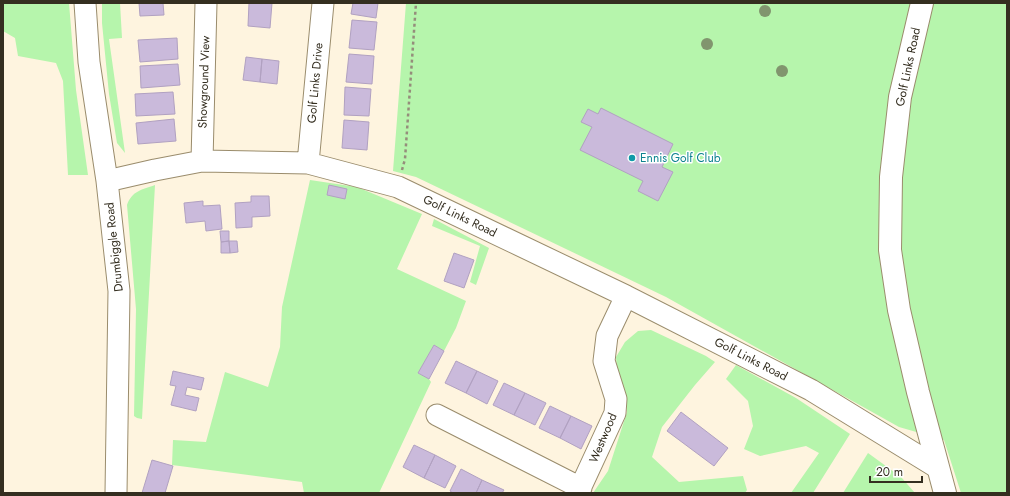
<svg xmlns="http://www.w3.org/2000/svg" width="1010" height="496" viewBox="0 0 1010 496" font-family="Jost,sans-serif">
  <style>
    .green { fill: #b6f5ac }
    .building { fill: #cabadb; stroke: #b1a1c1 }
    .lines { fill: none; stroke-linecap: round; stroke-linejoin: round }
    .minor-casing { stroke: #9a8c6c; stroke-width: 23 }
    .major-casing { stroke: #9a8c6c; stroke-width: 24 }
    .path { stroke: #958d7b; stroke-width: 2.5; stroke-dasharray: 3 3; stroke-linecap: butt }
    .minor { stroke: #fff; stroke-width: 21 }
    .major { stroke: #fff; stroke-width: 22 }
    .tree { fill: #81956e }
    .culture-dot { fill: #0f9aa8; stroke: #fff; stroke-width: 1.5 }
    .labels { text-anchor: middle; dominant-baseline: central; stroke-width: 3; stroke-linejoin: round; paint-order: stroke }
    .street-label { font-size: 12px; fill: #342e20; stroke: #fff }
    .culture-label { font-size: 12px; fill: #0d838f; stroke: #fff; text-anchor: start }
  </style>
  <rect width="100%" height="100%" fill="#fef4df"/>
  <path class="green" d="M3 3H69L76 90 88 175H68L63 81 56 63 18 56 15 38 3 31Z
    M102 3H120L122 38 109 39 125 153 117 143 109 94 102 23Z
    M406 3H1007V493H961L944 440 899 427 666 297 416 177 393 171Z
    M310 180 357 187 422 214 397 269 466 301 456 328 444 351 434 345 418 373 429 379 431 382 379 493H304L302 482 172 465 173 440 206 442 225 372 268 387 280 347 282 307Z
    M155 185 142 419 137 418 134 416 136 309 127 205C132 191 141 190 155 185Z
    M434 219 489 248 476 285 470 282 480 246 432 226Z
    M651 330 706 356 715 362 695 385 662 427 652 457 679 482 743 476 747 490 745 493H593L608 471 627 412 626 402 617 372 616 357 625 342 638 331Z
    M736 365 796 398 850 434 813 493H791L819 453 806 446 760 456 744 449 753 426 748 401 726 379Z
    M868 453 901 477 915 493H843Z"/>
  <path class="building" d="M139 3H163L164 15 140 16Z
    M249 3H272L270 28 248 26Z
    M353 3H378L376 18 351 14Z
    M352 20 377 22 374 50 349 48Z
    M177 38 178 59 140 62 138 40Z
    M349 54 374 56 372 84 346 82Z
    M246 57 262 59 260 82 243 80Z
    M262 59 279 61 277 84 260 82Z
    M178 64 180 85 141 88 140 66Z
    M345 87 371 89 369 116 344 115Z
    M173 92 175 114 136 116 135 94Z
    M601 108 673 144 662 167 673 172 658 201 638 191 643 181 580 150 592 127 581 122 588 109 598 114Z
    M174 119 176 141 138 144 136 123Z
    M344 120 369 122 367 150 342 148Z
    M329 185 347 189 345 199 327 195Z
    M251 196H269L270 216 252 217V227L236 228 235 203 251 202Z
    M203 201V206L220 205 222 229 206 231 205 221 186 223 184 203Z
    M220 231H229V241L221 242Z
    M229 241H237L238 252 230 253Z
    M229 241 230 253H221V242Z
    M454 253 474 260 464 288 444 281Z
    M434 345 444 351 429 379 418 373Z
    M456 361 477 371 466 393 445 383Z
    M173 371 204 378 201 390 187 387 185 395 199 398 196 411 171 405 176 386 170 385Z
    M477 371 498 381 487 404 466 393Z
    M504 383 525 393 514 415 493 405Z
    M525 393 546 403 535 425 514 415Z
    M550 406 571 416 560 438 539 428Z
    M681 412 728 448 714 466 667 431Z
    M571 416 592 426 581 449 560 438Z
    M414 445 435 455 424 478 403 467Z
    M435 455 456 466 445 488 424 478Z
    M152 460 173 466 165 493H142Z
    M461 469 482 480 476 493H453L450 491Z
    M482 480 504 490 502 493H476Z"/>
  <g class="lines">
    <g class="minor-casing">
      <path id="minor" d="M85 3 89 62 107 181 119 291 116 493
        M202 161 206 3
        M308 163 323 3
        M107 181 155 170 202 161 308 163 398 187 626 296 811 390 938 468
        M437 415 581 488
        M578 493 615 413 616 399 604 361 607 336 626 296"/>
    </g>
    <g class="major-casing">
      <path id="major" d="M922 3 900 97 891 177 890 250 899 310 918 392 945 493"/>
    </g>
    <path class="path" d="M402 170 405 159 416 3"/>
    <use href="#minor" class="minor"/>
    <use href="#major" class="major"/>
  </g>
  <g class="tree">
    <circle cx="765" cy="11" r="6"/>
    <circle cx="707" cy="44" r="6"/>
    <circle cx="782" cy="71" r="6"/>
  </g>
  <circle class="culture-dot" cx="632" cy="158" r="4"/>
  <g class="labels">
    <g class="street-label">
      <text transform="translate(908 67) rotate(-78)">Golf Links Road</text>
      <text transform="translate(204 82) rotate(-88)">Showground View</text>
      <text transform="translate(315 83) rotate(-85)">Golf Links Drive</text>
      <text transform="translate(460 216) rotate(26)">Golf Links Road</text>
      <text transform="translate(114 247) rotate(-96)">Drumbiggle Road</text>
      <text transform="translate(751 359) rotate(27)">Golf Links Road</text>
      <text transform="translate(603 438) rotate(-67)">Westwood</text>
    </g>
    <g class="culture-label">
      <text x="640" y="158">Ennis Golf Club</text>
    </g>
  </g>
  <rect width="1010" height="496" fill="none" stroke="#342e20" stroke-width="8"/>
  <path d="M870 476v6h52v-6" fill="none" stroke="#342e20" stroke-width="2"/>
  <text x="876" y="476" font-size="12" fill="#342e20" stroke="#ffffff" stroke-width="3" paint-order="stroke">20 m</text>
</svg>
